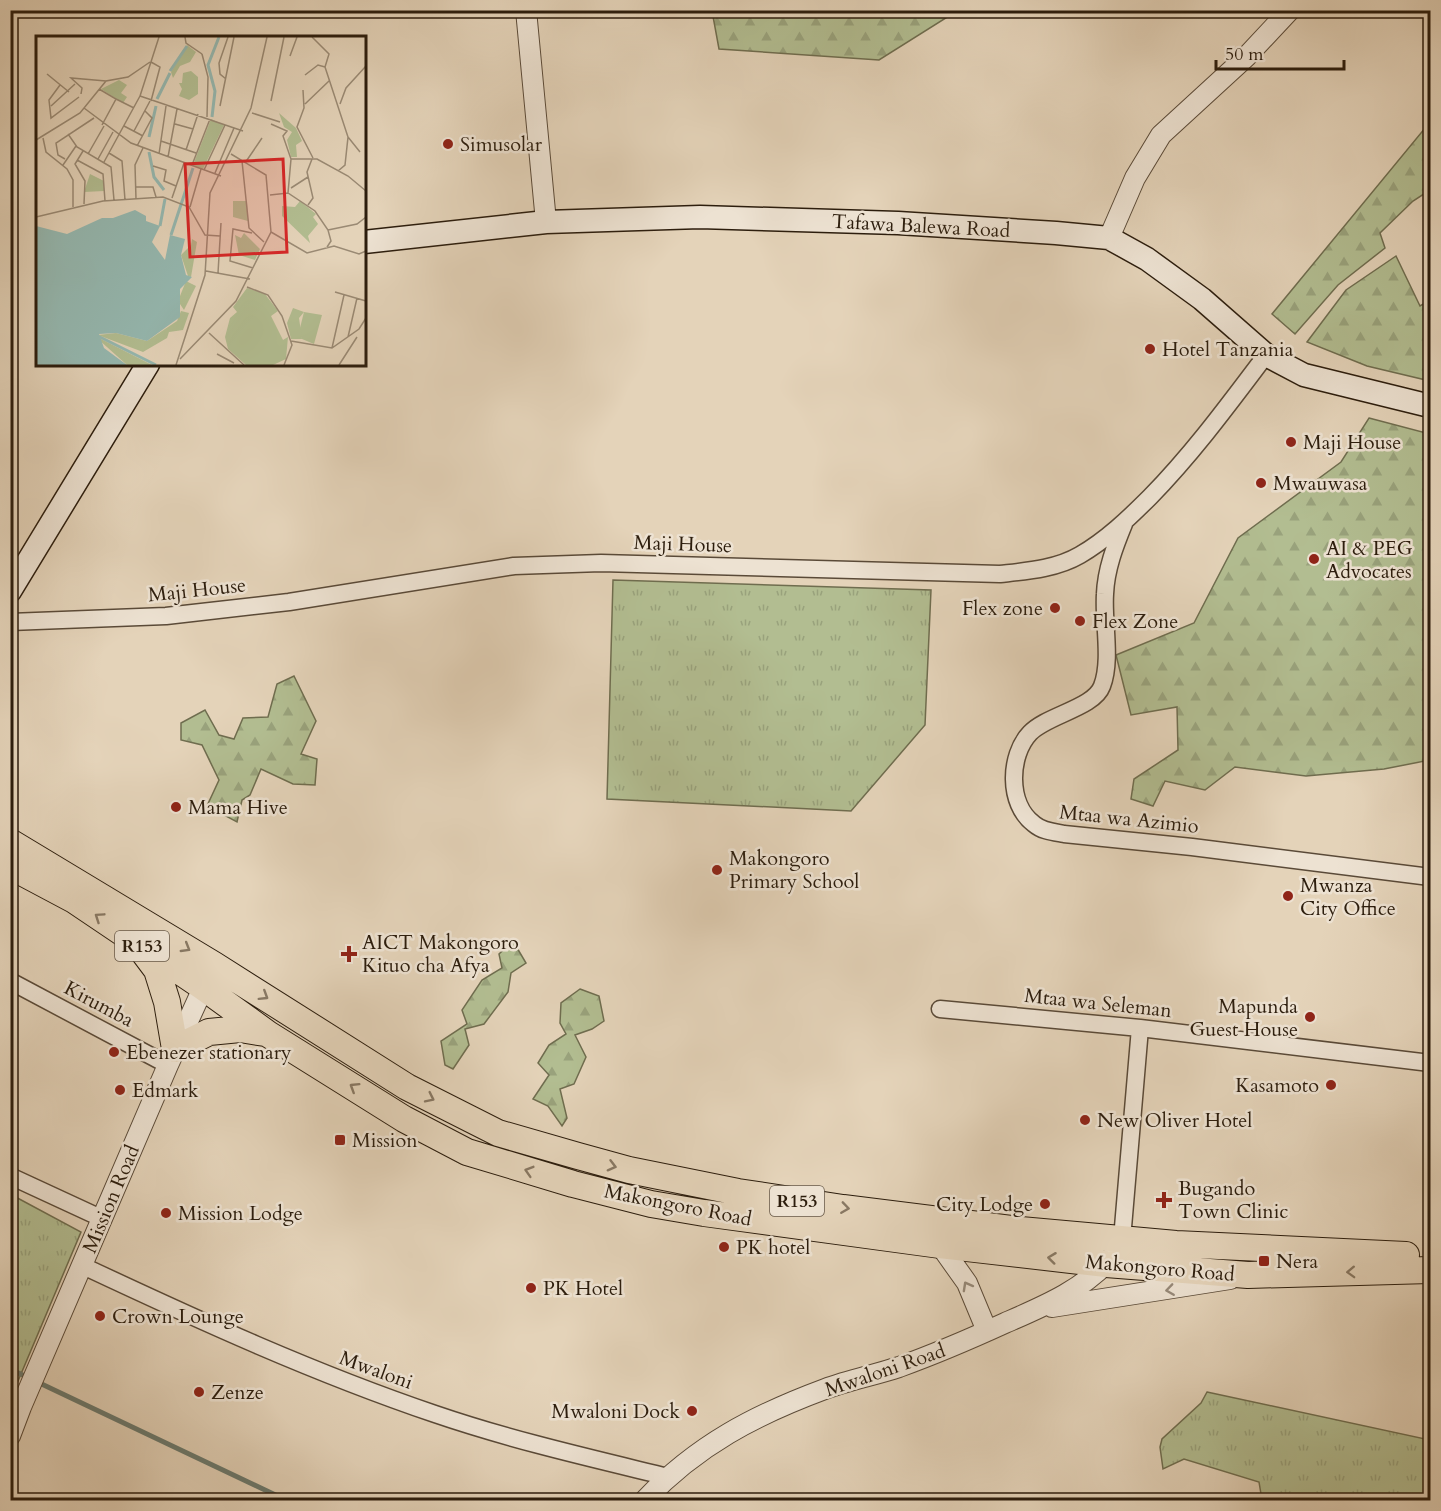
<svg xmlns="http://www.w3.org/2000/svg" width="1441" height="1511" viewBox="0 0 1441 1511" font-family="Cardo,serif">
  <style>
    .grass { fill: url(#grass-tufts); stroke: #6f6d4f; stroke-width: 1.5 }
    .forest { fill: url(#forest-firs); stroke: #6f6d4f; stroke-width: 1.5 }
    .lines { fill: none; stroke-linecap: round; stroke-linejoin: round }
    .stream { stroke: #6b7a6f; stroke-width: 5 }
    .minor-casing { stroke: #5a4a38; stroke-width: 19 }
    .tertiary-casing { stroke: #5a4a38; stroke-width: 22 }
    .secondary-casing { stroke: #2c1d0d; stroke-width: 25 }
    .primary-casing { stroke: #2c1d0d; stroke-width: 28 }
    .minor { stroke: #ede2d2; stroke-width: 16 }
    .tertiary { stroke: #ede2d2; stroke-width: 20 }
    .secondary { stroke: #ede2d2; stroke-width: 22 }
    .primary { stroke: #e4d3b9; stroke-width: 26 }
    .oneway { stroke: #887863 }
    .oneway2 { stroke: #968979 }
    .poi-dot { fill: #8f2418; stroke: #ede2d2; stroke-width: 2 }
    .labels { text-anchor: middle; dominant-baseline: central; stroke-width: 5; stroke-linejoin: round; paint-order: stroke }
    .shield { fill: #ede2d2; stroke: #665848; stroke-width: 1.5 }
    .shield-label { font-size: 18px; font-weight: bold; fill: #2c1d0d }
    .poi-label { font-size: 20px; fill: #2c1d0d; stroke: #ede2d2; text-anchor: start }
    .street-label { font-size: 20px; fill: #2c1d0d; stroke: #ede2d2 }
    .inset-river { fill: none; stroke: #95b8b0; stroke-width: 3 }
    .inset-road { fill: none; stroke: #9a8a74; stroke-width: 1.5 }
    .view { fill: #d62828; fill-opacity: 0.15; stroke: #d62828; stroke-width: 3 }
    .inset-edge { fill: none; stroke: #2c1d0d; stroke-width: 3 }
  </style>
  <defs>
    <pattern id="grass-tufts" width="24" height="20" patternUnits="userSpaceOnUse" patternTransform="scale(1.5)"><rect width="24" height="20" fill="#b2bd91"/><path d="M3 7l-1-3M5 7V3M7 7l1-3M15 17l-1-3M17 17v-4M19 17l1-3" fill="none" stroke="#99a27c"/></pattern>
    <pattern id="forest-firs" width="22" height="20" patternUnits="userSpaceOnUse" patternTransform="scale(1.5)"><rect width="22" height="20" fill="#b2bd91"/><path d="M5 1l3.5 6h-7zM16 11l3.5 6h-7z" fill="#99a27c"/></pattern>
  </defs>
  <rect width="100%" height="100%" fill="#e4d3b9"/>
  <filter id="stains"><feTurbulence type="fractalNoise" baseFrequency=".00333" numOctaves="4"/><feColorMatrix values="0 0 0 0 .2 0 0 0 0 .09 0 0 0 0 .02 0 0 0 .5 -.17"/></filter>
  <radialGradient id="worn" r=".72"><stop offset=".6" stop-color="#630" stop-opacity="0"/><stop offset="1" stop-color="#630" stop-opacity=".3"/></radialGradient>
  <path class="grass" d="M613 580 931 590 925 725 851 811 607 799Z
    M10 1194 81 1232 18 1381 10 1378Z
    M1207 1392 1430 1440V1500H1262L1259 1482 1184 1459 1163 1469 1160 1447 1162 1439 1201 1403Z"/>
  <path class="forest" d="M712 11V10L957 11 879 60 719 49Z
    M1430 122V190L1413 201 1380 233 1385 248 1338 285 1295 334 1272 314Z
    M1396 256 1420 306 1430 300V381L1367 366 1307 342 1346 290Z
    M1369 418 1430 434V760L1384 769 1306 776 1235 767 1205 790 1165 781 1153 806 1131 799 1134 779 1178 750 1177 707 1131 715 1116 655 1194 623 1238 538 1341 462Z
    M294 676 316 721 301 754 317 759 315 785 293 784 261 769 250 795 242 800 237 822 207 806 219 780 202 745 181 740V723L205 710 219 735 234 739 243 718 268 717 277 684Z
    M513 941 526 963 511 973 508 992 484 1024 465 1029 469 1045 453 1069 445 1065 441 1041 467 1024 462 1010 482 980 502 968 499 954Z
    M580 989 599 996 604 1021 592 1029 575 1035 586 1057 574 1084 560 1089 567 1118 562 1126 548 1106 533 1099 549 1075 538 1063 549 1045 566 1034 560 1023 561 1003Z"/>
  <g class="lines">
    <path class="stream" d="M10 1369 286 1500"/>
    <g class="minor-casing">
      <path id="minor" d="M1124 524C1115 546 1106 569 1105 594 1103 622 1112 660 1102 686 1094 708 1047 715 1030 733 1009 755 1007 804 1034 824 1042 831 1053 832 1064 834L1192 847 1430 877
        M10 622 166 616 289 602 514 566 601 563 1000 574C1027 571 1056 569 1080 555 1106 540 1129 518 1150 497 1193 453 1229 404 1266 355
        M10 981 168 1065
        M940 1009 1140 1028 1430 1063
        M10 1176 103 1219
        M1122 1239 1140 1028
        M83 1266C198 1320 314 1373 435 1414 511 1440 590 1458 668 1477"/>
    </g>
    <g class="tertiary-casing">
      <path id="tertiary" d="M526 10 546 222
        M1109 238 1135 178 1161 135 1246 57 1290 10
        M940 1245 967 1283 987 1331
        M1052 1307 1230 1279
        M10 1436 21 1407 168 1065 209 975
        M645 1500C697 1445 755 1415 825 1389 849 1380 875 1375 899 1367 935 1354 970 1339 1005 1323 1044 1306 1083 1290 1112 1257"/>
    </g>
    <g class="secondary-casing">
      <path id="secondary" d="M364 242 546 222 700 217 898 223 1056 233 1109 238 1147 259 1202 299 1266 355 1304 375 1430 406
        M10 591 148 364"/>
    </g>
    <g class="primary-casing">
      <path id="primary" d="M10 842 214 965 407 1087 498 1133 578 1156 629 1170 738 1192 843 1208 1011 1229 1176 1244 1406 1255
        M10 866 74 900 203 987 268 1034 404 1119 467 1152 573 1184 651 1204 704 1213 940 1245 1106 1264 1248 1275 1430 1270
        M142 950 157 970 167 1002 175 1049 209 1032 240 1029 265 1033"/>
    </g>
    <use href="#minor" class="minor"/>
    <use href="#tertiary" class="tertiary"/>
    <use href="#secondary" class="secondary"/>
    <use href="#primary" class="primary"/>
  </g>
  <defs><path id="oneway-chevron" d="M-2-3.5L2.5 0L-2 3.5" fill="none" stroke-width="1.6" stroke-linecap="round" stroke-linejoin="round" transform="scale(1.5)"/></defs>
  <g class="oneway">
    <use href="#oneway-chevron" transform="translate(99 917) rotate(-146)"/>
    <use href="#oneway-chevron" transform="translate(186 948) rotate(31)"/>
    <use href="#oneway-chevron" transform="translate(264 996) rotate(32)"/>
    <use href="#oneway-chevron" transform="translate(354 1087) rotate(-148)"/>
    <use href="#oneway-chevron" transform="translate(430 1098) rotate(26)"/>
    <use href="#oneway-chevron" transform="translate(612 1166) rotate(15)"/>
    <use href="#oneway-chevron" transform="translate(529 1171) rotate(-163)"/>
    <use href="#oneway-chevron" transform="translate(845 1208) rotate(8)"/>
    <use href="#oneway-chevron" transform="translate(1052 1258) rotate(-173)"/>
    <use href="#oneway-chevron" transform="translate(1351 1272) rotate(178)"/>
  </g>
  <g class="oneway2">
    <use href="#oneway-chevron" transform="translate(967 1286) rotate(-119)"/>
    <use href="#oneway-chevron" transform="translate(1170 1290) rotate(172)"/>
  </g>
  <g class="poi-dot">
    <circle cx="448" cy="144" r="6"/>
    <circle cx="1150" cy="349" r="6"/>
    <circle cx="1291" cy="442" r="6"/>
    <circle cx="1261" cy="483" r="6"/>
    <circle cx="1314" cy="559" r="6"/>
    <circle cx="1055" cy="608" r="6"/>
    <circle cx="1080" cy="621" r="6"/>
    <circle cx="176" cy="807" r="6"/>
    <circle cx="717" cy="870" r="6"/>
    <circle cx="1288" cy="896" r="6"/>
    <path d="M346 945h6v6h6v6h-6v6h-6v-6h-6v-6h6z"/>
    <circle cx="1310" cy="1017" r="6"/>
    <circle cx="114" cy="1052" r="6"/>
    <circle cx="1331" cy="1085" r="6"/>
    <circle cx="120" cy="1090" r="6"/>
    <circle cx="1085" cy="1120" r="6"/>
    <rect x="334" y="1134" width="12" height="12" rx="3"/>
    <path d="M1161 1191h6v6h6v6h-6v6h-6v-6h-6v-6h6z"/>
    <circle cx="1045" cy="1204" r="6"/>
    <circle cx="166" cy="1213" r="6"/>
    <circle cx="724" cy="1247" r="6"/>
    <rect x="1258" y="1255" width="12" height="12" rx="3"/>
    <circle cx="531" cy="1288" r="6"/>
    <circle cx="100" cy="1316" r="6"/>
    <circle cx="199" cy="1392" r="6"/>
    <circle cx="692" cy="1411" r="6"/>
  </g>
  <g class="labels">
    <g class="shield">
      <rect x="115" y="931" width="54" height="30" rx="4.5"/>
      <rect x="770" y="1186" width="54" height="30" rx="4.5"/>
    </g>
    <g class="shield-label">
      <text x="142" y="946">R153</text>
      <text x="797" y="1201">R153</text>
    </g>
    <g class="poi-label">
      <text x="460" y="144">Simusolar</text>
      <text x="1162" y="349">Hotel Tanzania</text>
      <text x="1303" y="442">Maji House</text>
      <text x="1273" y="483">Mwauwasa</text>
      <text x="1326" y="548">AI &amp; PEG<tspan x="1326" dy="23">Advocates</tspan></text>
      <text x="1043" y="608" text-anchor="end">Flex zone</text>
      <text x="1092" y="621">Flex Zone</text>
      <text x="188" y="807">Mama Hive</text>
      <text x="729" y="858">Makongoro<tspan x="729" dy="23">Primary School</tspan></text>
      <text x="1300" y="885">Mwanza<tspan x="1300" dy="23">City Office</tspan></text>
      <text x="362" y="942">AICT Makongoro<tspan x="362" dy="23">Kituo cha Afya</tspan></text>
      <text x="1298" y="1006" text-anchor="end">Mapunda<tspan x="1298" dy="23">Guest House</tspan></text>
      <text x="126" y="1052">Ebenezer stationary</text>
      <text x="1319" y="1085" text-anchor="end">Kasamoto</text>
      <text x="132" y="1090">Edmark</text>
      <text x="1097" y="1120">New Oliver Hotel</text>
      <text x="352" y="1140">Mission</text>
      <text x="1178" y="1188">Bugando<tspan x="1178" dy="23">Town Clinic</tspan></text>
      <text x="1033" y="1204" text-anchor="end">City Lodge</text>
      <text x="178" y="1213">Mission Lodge</text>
      <text x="736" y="1247">PK hotel</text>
      <text x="1276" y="1261">Nera</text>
      <text x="543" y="1288">PK Hotel</text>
      <text x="112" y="1316">Crown Lounge</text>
      <text x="211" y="1392">Zenze</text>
      <text x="680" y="1411" text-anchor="end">Mwaloni Dock</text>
    </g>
    <g class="street-label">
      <text transform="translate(921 226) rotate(3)">Tafawa Balewa Road</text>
      <text transform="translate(683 544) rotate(2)">Maji House</text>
      <text transform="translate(197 590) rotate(-6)">Maji House</text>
      <text transform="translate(1129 819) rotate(6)">Mtaa wa Azimio</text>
      <text transform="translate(1098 1003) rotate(6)">Mtaa wa Seleman</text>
      <text transform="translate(99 1004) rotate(28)">Kirumba</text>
      <text transform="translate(111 1199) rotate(-67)">Mission Road</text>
      <text transform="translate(678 1205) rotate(11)">Makongoro Road</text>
      <text transform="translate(1160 1268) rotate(5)">Makongoro Road</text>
      <text transform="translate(376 1370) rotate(20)">Mwaloni</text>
      <text transform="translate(885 1370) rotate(-19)">Mwaloni Road</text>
    </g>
  </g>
  <g transform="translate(36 36)">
    <rect width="330" height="330" fill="#e4d3b9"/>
    <path d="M151 9 160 16 154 26 144 30 137 42 135 36ZM175 83 188 89 167 133 157 129ZM54 138 68 145V155L48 156ZM197 165H211L212 185 197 181ZM156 203 161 206 155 241 152 240 145 219 155 209ZM150 245 160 250 148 274 142 265ZM145 275 153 277 147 294 133 296 131 302 107 316 62 299 80 297 111 305 141 285ZM268 276 286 279 278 308 266 303 263 296ZM62 303H65L116 329H91Z" fill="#b2bd91"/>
    <path d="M243 77 260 92 266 105 260 109 261 121H255L251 104 256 96 248 91ZM264 165 280 178 277 181 282 188 272 200 274 207 246 180V170L259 171ZM208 197 224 213 219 224 203 219 199 199 205 202ZM211 252 229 258 242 275 235 280 247 304 252 301 250 323 237 329H210L192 313 189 301 194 282 201 276 197 271ZM257 272 268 276 263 282 266 303H255L251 287Z" fill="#b2bd91"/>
    <path d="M83 44 91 49 85 57 91 61 87 67 65 53Z" fill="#b2bd91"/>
    <path d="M155 35 162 41V58L153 64 143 60 146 53 143 47H146L147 37Z" fill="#b2bd91"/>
    <path d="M99 174 110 180V185L124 190 116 206 129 224 134 199 149 203 145 219 150 239 156 241 144 253V281L111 305 80 297 63 298 68 312 91 329H0V190L31 198 66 182H77Z" fill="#95b8b0"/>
    <path class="inset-river" d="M134 35 151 10M121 63 134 37M176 81 179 55 172 29 183 1M113 101 120 70M113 116 118 141 128 154M124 190 129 163M135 199 157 132M0 246 36 248 128 232 141 204M0 293 57 329M62 300 120 329"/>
    <path class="inset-road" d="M123 1 104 60 207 95M149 1 150 7 166 18M276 1 293 18 289 31 312 101 309 129 302 135M166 18 172 41 171 81M254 20 261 1M115 26 124 31 115 65M11 38 33 56M269 39 282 29 289 31M190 43 184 38 183 27 192 1M24 49 13 64 15 82 43 61M63 53 80 63 66 89M267 54 268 72 261 91 277 122M45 58 46 52 35 42 70 45M80 63 98 72M235 65 248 1M269 68 293 45M304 68 310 52 330 30M15 70 39 48M184 70 198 1M48 72 95 107 185 140M216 77 244 86M139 88 157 93M235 88 251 95 247 100 255 123 252 157M88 90 107 100M98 95 114 65M32 98 41 111 75 131 78 164M312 101 324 116M7 102 10 116 31 133 37 144V171M0 104 44 77 70 45 92 41 114 26M125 105 160 117M101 110 116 82 109 75M150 114 162 78M47 115 39 128 49 145 48 168M73 117 86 125 89 164M52 118 68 90M123 118 130 70M132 121 141 73M29 123 22 119 20 107 58 82M62 123 77 96M255 123H281L312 140 330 155M41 124 67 138 69 165M206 125 213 192 228 206M68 126 104 60M209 127 226 102M27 129 40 110M156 129 174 83M117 130 130 134 128 145 140 150M168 134 189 89M179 137 198 92M100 151H117L120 161M255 152 272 141M234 159 252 157 279 175 292 194 295 205 291 211M136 162 148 127M100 163 99 129 107 112M272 169 277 162 271 136 276 123M154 171 165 133M0 181 67 165 127 161 153 171 169 199 184 200M292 194 321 188 330 181M235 196 271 217 298 210 323 218 330 215M216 197 197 193 194 225 217 232M170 235 214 243M182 237 185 187M211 251 232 259 246 280 256 309 248 329M299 256 330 265M173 297 208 329M312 301 321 262M255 305 296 312 323 293 330 282M296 312 308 259M181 318 198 327M144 323 200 265 235 196 230 139 195 118M140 329 169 239 174 157 215 72 231 1M303 329 321 301"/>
    <path class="view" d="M247 123 251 216 154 221 149 128Z"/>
    <rect width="330" height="330" class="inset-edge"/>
  </g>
  <rect width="1441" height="1511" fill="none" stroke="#e4d3b9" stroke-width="36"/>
  <rect x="12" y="12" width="1417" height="1487" fill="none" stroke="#2c1d0d" stroke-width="3"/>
  <rect x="18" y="18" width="1405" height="1475" fill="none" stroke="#2c1d0d" stroke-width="1.5"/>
  <path d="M1216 60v9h128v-9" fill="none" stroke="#2c1d0d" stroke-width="3"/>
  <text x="1225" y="60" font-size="18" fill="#2c1d0d" stroke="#ede2d2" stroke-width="4.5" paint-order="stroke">50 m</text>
  <rect width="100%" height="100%" filter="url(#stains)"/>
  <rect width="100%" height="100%" fill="url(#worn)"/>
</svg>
